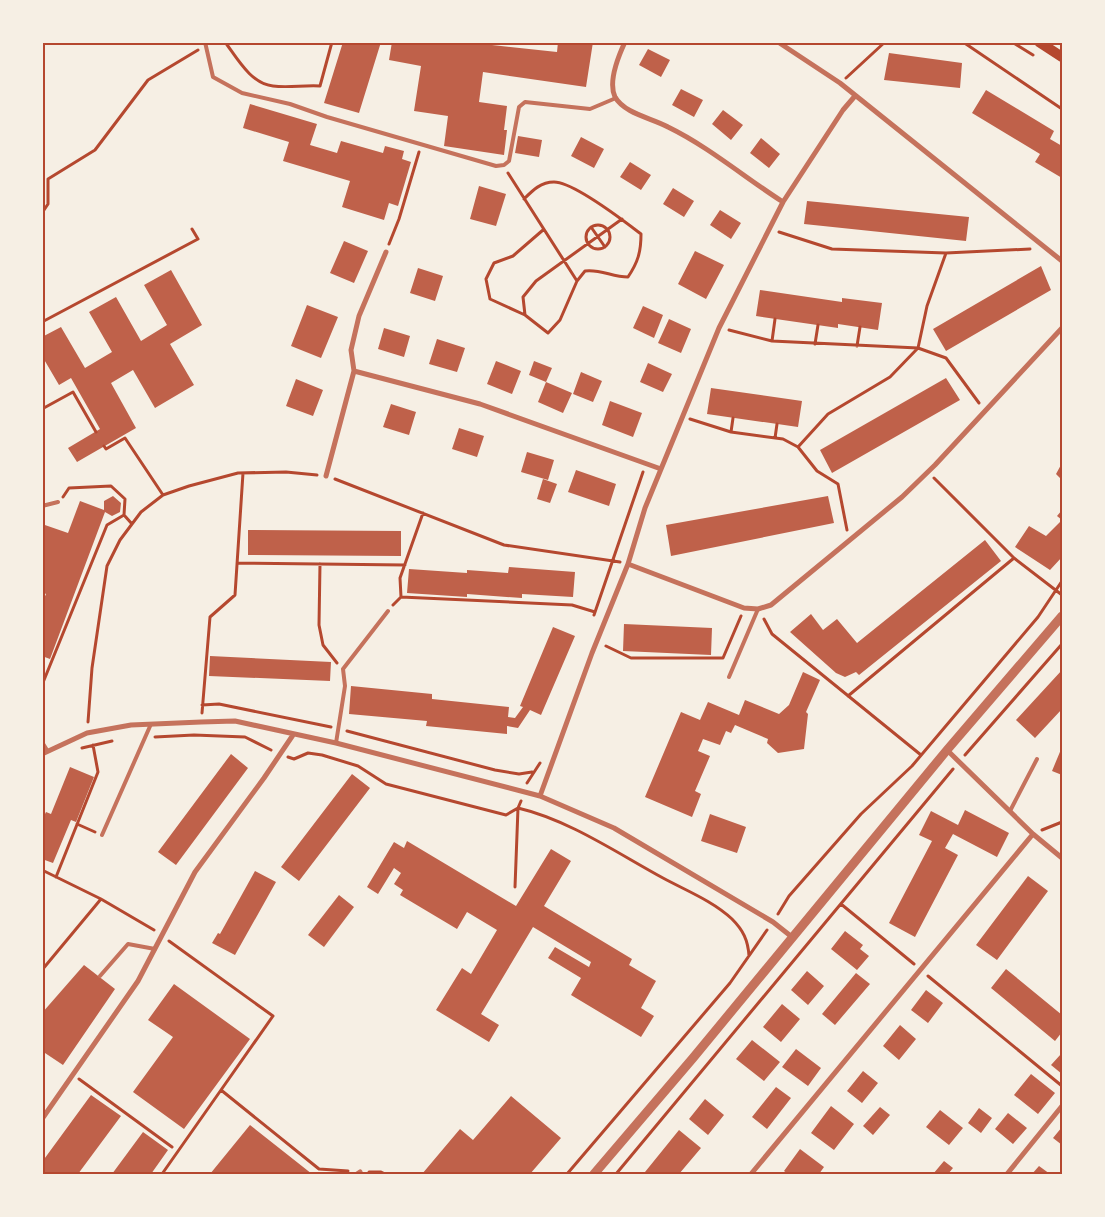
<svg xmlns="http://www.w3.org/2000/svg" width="1105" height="1217" viewBox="0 0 1105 1217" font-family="Roboto,sans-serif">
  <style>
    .building { fill: #bf614a }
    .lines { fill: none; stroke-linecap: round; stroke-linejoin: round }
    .path { stroke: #b5482f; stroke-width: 3 }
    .service { stroke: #c5725c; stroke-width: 4 }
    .minor { stroke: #c5725c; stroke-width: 5 }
    .tertiary { stroke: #c5725c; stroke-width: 9 }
    .secondary { stroke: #b5482f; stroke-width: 10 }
    .neatline { fill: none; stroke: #b5482f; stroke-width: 2 }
  </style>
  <rect width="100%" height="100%" fill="#f6efe4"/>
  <path class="building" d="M343 42H381L359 113 324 103Z
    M392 42H492V45L557 52 558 42H593L586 87 483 72 479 102 507 106 504 130H507L504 155 444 146 448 116 414 111 421 66 389 60Z
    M648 49 670 60 661 77 639 65Z
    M889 53 962 63 960 88 884 80Z
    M681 89 703 100 694 117 672 105Z
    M986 90 1054 131 1050 139 1062 146V178L1035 162 1040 154 972 113Z
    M250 104 317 124 310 145 337 153 341 141 383 153 385 146 404 151 402 159 411 162 398 206 389 203 384 220 342 207 350 181 283 161 289 142 243 128Z
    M723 110 743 125 731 140 712 124Z
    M518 136 542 140 539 157 515 153Z
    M581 137 604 149 594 168 571 156Z
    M761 138 780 154 769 168 750 153Z
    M630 162 651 175 641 190 620 177Z
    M479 186 506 194 496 226 470 219Z
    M673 188 694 201 684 217 663 204Z
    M807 201 969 217 966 241 804 224Z
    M720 210 741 223 731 239 710 225Z
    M344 241 368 251 354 283 330 273Z
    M695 251 724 265 706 299 678 284Z
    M1041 266 1051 290 946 351 933 329Z
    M418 268 443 276 435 301 410 293Z
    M171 270 202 325 170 344 194 385 155 408 133 370 111 383 136 428 77 462 68 448 100 429 71 378 59 385 42 356V337L61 327 85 368 112 352 89 312 116 297 141 341 167 325 144 285Z
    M760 290 842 302V298L882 303 878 330 838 324V328L756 316Z
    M307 305 338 317 321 358 291 346Z
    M643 306 663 315 654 338 633 328Z
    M669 319 691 329 681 353 658 343Z
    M384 328 410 336 404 357 378 349Z
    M437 339 465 348 457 372 429 364Z
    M496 361 521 371 512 394 487 384Z
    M534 361 552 368 546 382 529 375Z
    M648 363 672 374 663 392 640 382Z
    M581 372 602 381 593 402 573 394Z
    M946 378 960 400 832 473 820 450Z
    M296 379 323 390 313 416 286 406Z
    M546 382 572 393 563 413 538 402Z
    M711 388 802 401 798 427 707 414Z
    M610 401 642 413 633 437 602 425Z
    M391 404 416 412 409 435 383 427Z
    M459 428 484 436 477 457 452 449Z
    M527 452 554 460 548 480 521 472Z
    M1062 463V480L1056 474Z
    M576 470 616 484 609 506 568 492Z
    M543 479 557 484 550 503 537 499Z
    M113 496 121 503 120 512 112 516 105 512 50 659 42 656V603L46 594 42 592V553L45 548 42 547V524L68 533 80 501 104 510V501Z
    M828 496 834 523 671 556 666 525Z
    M1062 510V557L1050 570 1015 547 1029 526 1046 536 1062 520 1057 516Z
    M248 530 401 531V556L248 555Z
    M985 540 1001 561 859 675 856 672 845 677 836 673 790 632 811 614 823 630 837 619 857 643Z
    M509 567 575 572 573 597 522 594V598L467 594V597L407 593 409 569 467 573V570L508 573Z
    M624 624 712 628 711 655 623 651Z
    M553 627 575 636 541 715 530 710 518 728 507 726V734L426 726 427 721 349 714 351 686 432 694V699L509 707 508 717 515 718 523 707 520 706Z
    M210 656 331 662 330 681 209 676Z
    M1062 670V709L1035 738 1016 720Z
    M803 672 820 680 806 712 808 714 804 749 778 753 767 743 768 739 735 725 731 733 726 731 720 745 703 739 698 751 710 756 695 791 701 794 692 817 645 797 681 712 700 720 708 702 739 715 745 700 779 714 789 705Z
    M1062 747V775L1052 771Z
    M231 754 248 768 176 865 158 852Z
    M70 767 94 777 76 822 71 820 53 863 42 859V820L46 812 51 814Z
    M352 774 370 788 299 881 281 867Z
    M965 810 1009 833 997 857 953 834 945 848 958 855 915 937 889 923 932 841 919 835 931 811 958 825Z
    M710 814 746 827 737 853 701 841Z
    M407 841 516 906 551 849 571 861 544 906 632 959 629 965 656 981 641 1008 654 1016 641 1037 571 995 581 978 548 958 555 947 589 967 591 962 533 927 481 1014 499 1025 489 1042 436 1010 462 968 471 974 497 930 467 912 457 929 400 895 403 890 394 884 401 873 394 868 378 894 367 887 394 842 404 848Z
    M255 871 276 882 235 955 212 943 218 933 220 934Z
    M1028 876 1048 891 997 960 976 945Z
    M339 895 354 907 324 947 308 935Z
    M845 931 863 945 860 949 869 956 857 970 831 949Z
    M84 965 115 989 63 1065 42 1051V1013Z
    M1006 969 1062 1015V1032L1055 1041 991 988Z
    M807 971 824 986 808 1005 791 990Z
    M856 973 870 984 835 1025 822 1014Z
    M174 984 250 1039 184 1129 133 1092 173 1037 148 1020Z
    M926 990 943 1003 928 1023 911 1010Z
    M782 1004 800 1019 781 1042 763 1027Z
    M900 1025 916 1039 899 1060 883 1046Z
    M752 1040 780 1062 764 1081 736 1059Z
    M796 1049 821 1068 808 1086 782 1067Z
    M1061 1054 1062 1055V1074L1051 1065Z
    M863 1071 878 1083 862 1103 847 1091Z
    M1031 1074 1055 1093 1038 1114 1014 1095Z
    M776 1087 791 1098 767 1129 752 1117Z
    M91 1095 121 1116 78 1174H42V1162Z
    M511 1096 561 1138 530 1174H422L460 1129 473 1140Z
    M705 1099 724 1115 708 1135 689 1119Z
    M831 1106 854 1124 834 1150 811 1133Z
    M880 1107 890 1115 873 1135 863 1126Z
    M979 1108 992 1118 981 1133 968 1123Z
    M940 1110 963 1128 949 1145 926 1127Z
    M1008 1113 1027 1128 1013 1144 995 1129Z
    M250 1125 312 1174H210Z
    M1062 1127V1145L1053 1138Z
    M679 1130 701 1148 679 1174H648L645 1172Z
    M143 1132 168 1150 151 1174H112Z
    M800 1149 824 1167 819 1174H788L784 1171Z
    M944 1161 953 1168 948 1174H933Z
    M1039 1166 1050 1174H1032Z"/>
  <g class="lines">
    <path class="path" d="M225 42C237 58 251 84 273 86 288 88 304 85 320 86L332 42
      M963 42 1062 109
      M1012 42 1033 55
      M846 78 885 42
      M508 173 577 281 560 320 548 333 525 315 490 299 486 279 494 263 513 256 543 230
      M524 199C533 190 541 182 554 182 574 182 624 221 641 234 641 252 638 262 628 277 612 277 601 269 585 271L577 281
      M42 213 48 204V179L95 150 148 80 198 50
      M586 237a12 12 0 1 1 24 0a12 12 0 1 1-24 0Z
      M591 227 605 247
      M779 232 832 249 946 253 1030 249
      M389 244 399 219 419 152
      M525 315 523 297 536 281 622 219
      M42 322 198 239 192 229
      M729 330 772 341 918 348 946 358 979 403
      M772 341 775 319
      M815 344 818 325
      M857 346 860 327
      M42 409 73 392 96 432
      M690 419 731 432 783 439 798 447
      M731 432 733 418
      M775 438 777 424
      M104 446 106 449 125 438 163 495
      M934 478 1014 558
      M335 479 504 545 620 562
      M63 497 69 488 111 486 125 499 124 515 132 524
      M847 530 838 484 817 471 798 447 828 414 890 377 918 348 927 306 946 253
      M237 563 405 565
      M320 564 319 625 323 645 337 663
      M401 597 572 605 595 612
      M393 605 401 597 400 578 423 513
      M594 615 643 472
      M764 619 772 634 921 755
      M606 646 631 658H723L741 616
      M42 685 107 525 124 515
      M848 696 1014 558 1062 595
      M202 705 219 704 331 727
      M202 713 210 617 235 595 243 473
      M88 722 92 668 107 566 120 540 141 512 163 495 189 486 238 473 286 472 317 475
      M347 731 495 770 519 774 532 772
      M155 737 194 735 245 737 271 750
      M82 748 112 741
      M965 755 1062 644
      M288 757 294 759 308 753 322 755 358 766 386 784 506 815 518 808C569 820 617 853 663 878 685 890 713 901 732 919 743 930 748 940 749 956
      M527 783 540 763
      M77 824 95 832
      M1042 830 1062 822
      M42 870 101 899 154 930
      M56 877 98 772 93 745
      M515 887 518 808 521 801
      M841 904 914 964
      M778 914 789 896 861 814 912 766 1038 617 1062 581
      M169 941 273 1016 221 1090 319 1169 348 1171
      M42 970 101 899
      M928 976 1062 1086
      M79 1079 172 1147
      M369 1172H381L385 1174
      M162 1174 221 1090
      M567 1174 730 983 767 930
      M616 1174 953 769"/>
    <path class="service" d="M205 42 213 77 242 93 290 104 327 117 496 166 504 165 509 161 519 107 525 102 590 109 616 98
      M42 506 58 502
      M729 677 758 609
      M336 743 345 686 343 669 388 611
      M1010 811 1037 759
      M102 835 151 724
      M100 976 128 944 155 949"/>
    <path class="minor" d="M625 42C618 57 608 82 615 97 625 114 652 118 668 127 709 147 744 177 783 202
      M778 42 840 83 1062 261
      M354 371 480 404 661 469
      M326 476 354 371 351 350 359 316 386 252
      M628 564 744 608 758 609 771 605 902 497 935 465 1062 328
      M42 743 47 751
      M947 750 1033 834 1062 858
      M42 754 87 733 131 725 201 722 235 721 336 743 540 796 614 828 773 922 792 937
      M540 796 592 653 628 564 645 508 719 328 783 202 843 110 855 96
      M42 1119 138 981 195 872 264 778 293 735
      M357 1174 360 1172
      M751 1174 1033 834
      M1007 1174 1062 1106"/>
    <path class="tertiary" d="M594 1174 693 1058 947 750 1062 616"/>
    <path class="secondary" d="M1039 42 1062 57"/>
  </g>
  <rect width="1105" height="1217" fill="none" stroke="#f6efe4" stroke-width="88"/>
  <rect x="44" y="44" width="1017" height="1129" class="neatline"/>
</svg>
